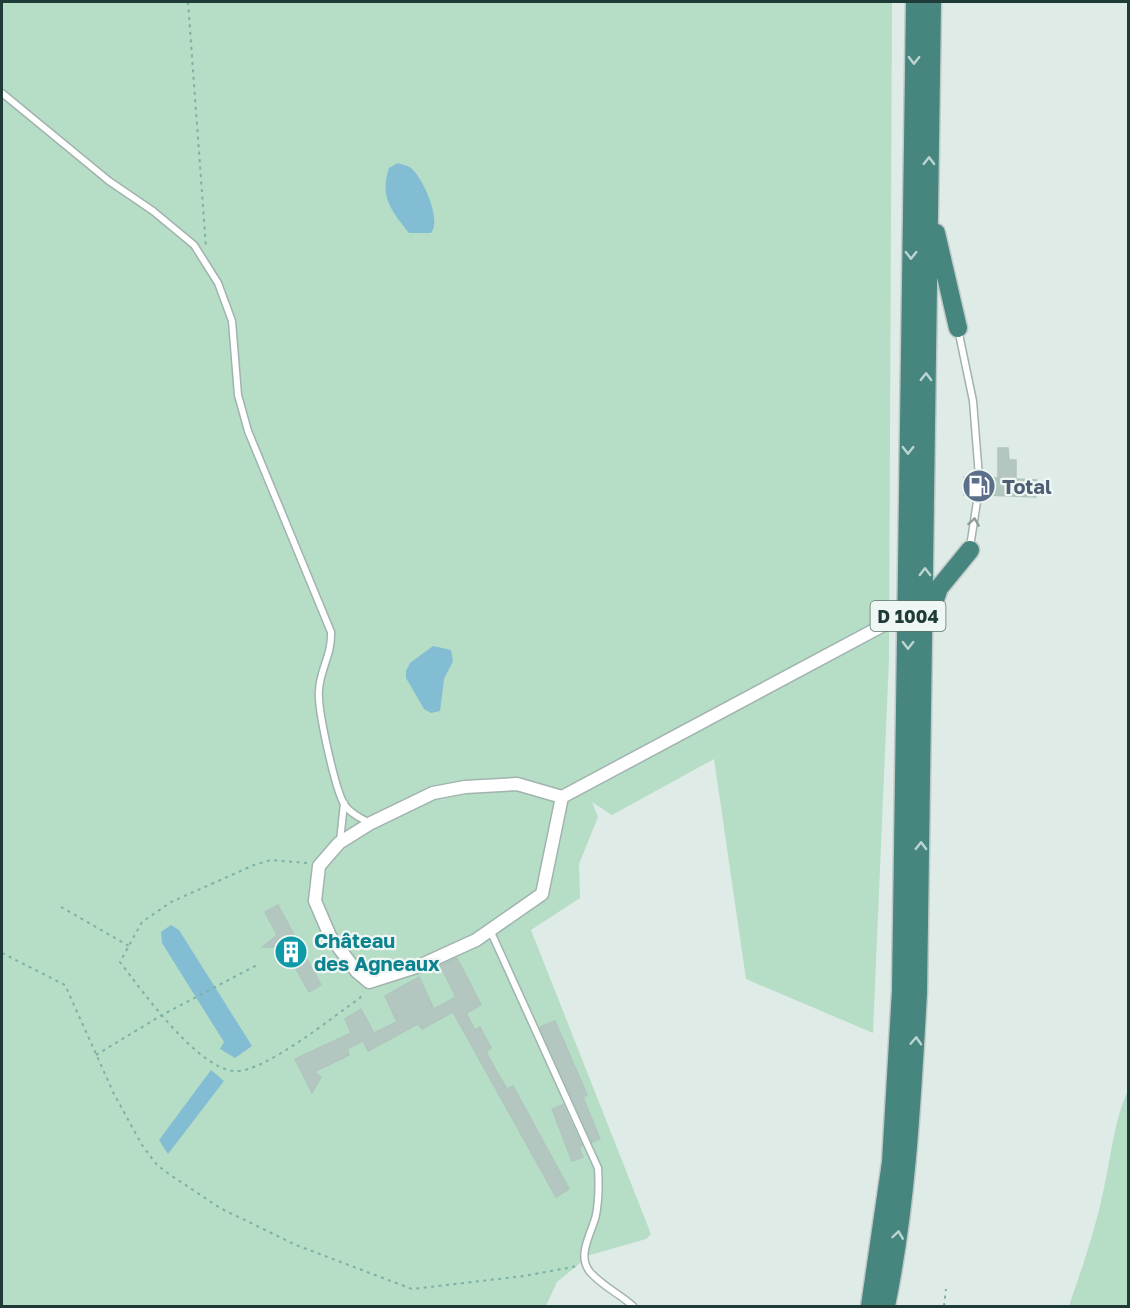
<svg xmlns="http://www.w3.org/2000/svg" width="1130" height="1308" viewBox="0 0 1130 1308" font-family="'Golos Text',sans-serif">
  <style>
    .green { fill: #b6ddc6 }
    .water { fill: #83bdd3 }
    .building { fill: #b4c6c0; stroke: #b1c5bf; stroke-width: 1.5 }
    .lines { fill: none; stroke-linecap: round; stroke-linejoin: round }
    .service-casing { stroke: #a2b3af; stroke-width: 9 }
    .minor-casing { stroke: #a2b3af; stroke-width: 15 }
    .trunk-casing { stroke: #c0c8c7; stroke-width: 21 }
    .path { stroke: #7db0a6; stroke-width: 2; stroke-dasharray: 3 4.5; stroke-linecap: butt }
    .service { stroke: #fff; stroke-width: 6 }
    .minor { stroke: #fff; stroke-width: 12 }
    .trunk { stroke: #46867f; stroke-width: 18 }
    .oneway { stroke: #bcd5d1 }
    .oneway2 { stroke: #8f9d9b }
    .labels { text-anchor: middle; dominant-baseline: central; stroke-width: 4.5; stroke-linejoin: round; paint-order: stroke }
    .shield { fill: #eff7f4; stroke: #5d7370; stroke-width: 1.5 }
    .shield-label { font-size: 18px; font-weight: bold; fill: #1f3b37 }
    .service-label { font-size: 20px; font-weight: bold; fill: #4e5e75; stroke: #eff7f4; text-anchor: start }
    .culture-label { font-size: 20px; font-weight: bold; fill: #0d838f; stroke: #eff7f4; text-anchor: start }
  </style>
  <rect width="100%" height="100%" fill="#dfebe7"/>
  <path class="green" d="M2 2H892L889 658 873 1033 746 979 714 759 612 815 592 802 598 817 579 864 580 898 531 930 651 1234 646 1239 590 1255 557 1282 546 1306H2Z
    M1128 1090V1306H1069C1082 1268 1096 1228 1104 1188 1112 1152 1113 1125 1128 1090Z"/>
  <path class="water" d="M398 163C403 165 407 165 411 168 423 178 442 220 431 233H409C392 211 379 197 389 168Z
    M433 646 451 650 453 661 444 679 440 711 431 713 424 709 406 678V671L410 663Z
    M171 925 179 930 252 1046 235 1058 220 1049 224 1042 162 943 161 932Z
    M211 1070 224 1081 168 1154 159 1140Z"/>
  <path class="building" d="M998 448H1008L1009 460H1016V479L1037 480 1036 497 983 495 978 490 973 495H964V477H974L979 482 984 477 998 478Z
    M278 905 321 985 309 992 291 960 284 964 276 947H263L277 935 265 912Z
    M457 958 481 1005 466 1013 475 1030 480 1027 491 1048 486 1052 498 1074 507 1089 513 1086 569 1189 556 1197 453 1012 422 1029 418 1024 368 1051 363 1041 347 1049 349 1055 314 1072 321 1077 312 1093 295 1059 351 1033 345 1019 361 1009 374 1033 397 1022 385 996 419 977 434 1009 456 997 440 965Z
    M555 1021 587 1095 583 1097 600 1139 592 1142 540 1027Z
    M563 1105 582 1146 579 1148 583 1157 572 1161 552 1109Z"/>
  <g class="lines">
    <g class="service-casing">
      <path id="service" d="M2 93 109 181 153 211 194 245 218 283 232 321 238 395 248 431 331 632C332 655 320 669 319 690 317 709 335 788 344 804 350 813 360 818 370 823
        M958 329 973 401 979 477
        M970 547 978 495
        M340 841 344 803
        M490 930 598 1168C599 1184 599 1199 596 1215 592 1233 576 1255 590 1272 602 1286 620 1294 633 1306"/>
    </g>
    <g class="minor-casing">
      <path id="minor" d="M562 797 542 894 476 940 419 966 369 982 357 972 330 936 315 901 319 866 339 843 371 823 433 793 465 787 517 784 562 797 908 612"/>
    </g>
    <g class="trunk-casing">
      <path id="trunk" d="M936 233 958 328
        M930 615 939 588 970 550
        M870 1306 891 1162 901 991 915 2
        M886 1306C907 1204 912 1098 918 993L932 2"/>
    </g>
    <path class="path" d="M188 2 206 247
      M307 863 271 860 254 865 171 902 142 922 120 962C143 992 196 1067 234 1071 263 1074 335 1015 360 998L363 992
      M61 907 129 946
      M2 953 65 985 114 1094 142 1145 157 1165 169 1174 220 1208 296 1245 412 1289 524 1276 578 1266
      M96 1055 162 1015 259 964
      M944 1306 946 1289"/>
    <use href="#service" class="service"/>
    <use href="#minor" class="minor"/>
    <use href="#trunk" class="trunk"/>
  </g>
  <defs><path id="oneway-chevron" d="M-2-3.5L2.5 0L-2 3.5" fill="none" stroke-width="1.6" stroke-linecap="round" stroke-linejoin="round" transform="scale(1.5)"/></defs>
  <g class="oneway">
    <use href="#oneway-chevron" transform="translate(914 60) rotate(91)"/>
    <use href="#oneway-chevron" transform="translate(929 161) rotate(-89)"/>
    <use href="#oneway-chevron" transform="translate(911 255) rotate(91)"/>
    <use href="#oneway-chevron" transform="translate(926 377) rotate(-89)"/>
    <use href="#oneway-chevron" transform="translate(908 450) rotate(91)"/>
    <use href="#oneway-chevron" transform="translate(925 572) rotate(-90)"/>
    <use href="#oneway-chevron" transform="translate(908 645) rotate(91)"/>
    <use href="#oneway-chevron" transform="translate(921 846) rotate(-89)"/>
    <use href="#oneway-chevron" transform="translate(916 1041) rotate(-87)"/>
    <use href="#oneway-chevron" transform="translate(898 1235) rotate(-82)"/>
  </g>
  <use class="oneway2" href="#oneway-chevron" transform="translate(974 522) rotate(-81)"/>
  <defs>
    <g id="fuel-disc" transform="scale(1.725)"><circle r="9.5" fill="#5c6f8a" stroke="#eff7f4"/><path d="M-5.5-6h7V0h2V4h1.3V-2.5L3-4.5l.8-.8L6-3V5H2.5V1h-1V6h-7ZM-4.2-4.7v3.2H.2V-4.7Z" fill="#fff"/></g>
    <g id="building-disc" transform="scale(1.725)"><circle r="9.5" fill="#0f9aa8" stroke="#eff7f4"/><path d="M-4-6H4V6H1V3H-1V6H-4ZM-2.5-4.3h1.7v1.8h-1.7ZM.8-4.3h1.7v1.8H.8ZM-2.5-1h1.7V.8h-1.7ZM.8-1h1.7V.8H.8Z" fill="#fff"/></g>
  </defs>
  <g fill-rule="evenodd">
    <use href="#fuel-disc" x="979" y="486"/>
    <use href="#building-disc" x="291" y="952"/>
  </g>
  <g class="labels">
    <rect class="shield" x="870.5" y="601" width="75" height="30" rx="4.5"/>
    <g class="shield-label">
      <text x="908" y="616">D 1004</text>
    </g>
    <g class="service-label">
      <text x="1002" y="486">Total</text>
    </g>
    <g class="culture-label">
      <text x="314" y="940">Château<tspan x="314" dy="23">des Agneaux</tspan></text>
    </g>
  </g>
  <rect width="1130" height="1308" fill="none" stroke="#1f3b37" stroke-width="6"/>
</svg>
